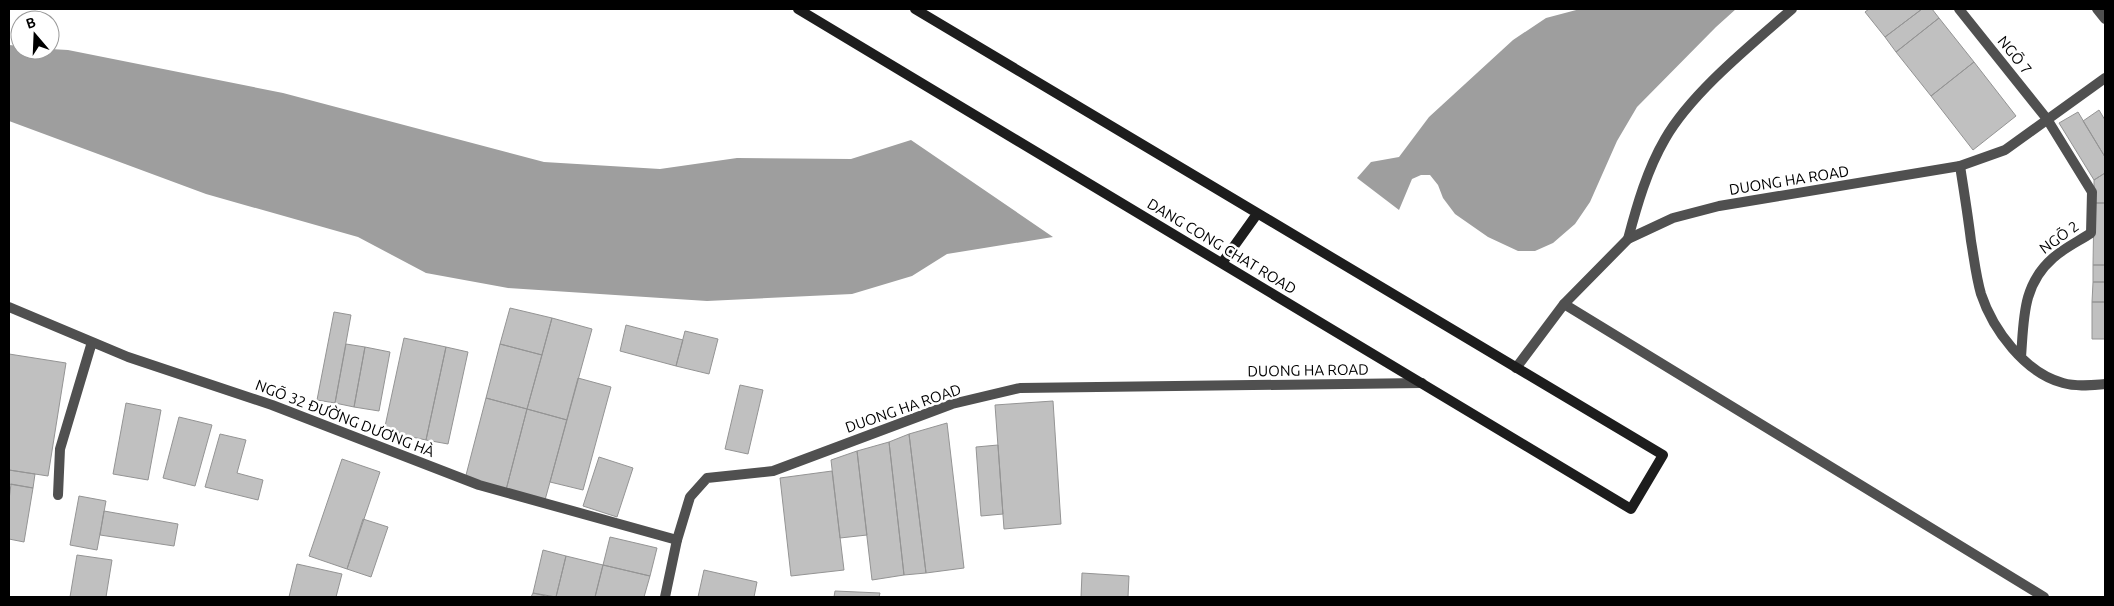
<svg xmlns="http://www.w3.org/2000/svg" width="2114" height="606" viewBox="0 0 2114 606" font-family="Ubuntu,sans-serif">
  <style>
    .water { fill: #9e9e9e }
    .building { fill: #c0c0c0; stroke: #949494 }
    .lines { fill: none; stroke-linecap: round; stroke-linejoin: round }
    .service { stroke: #505050; stroke-width: 10 }
    .minor { stroke: #505050; stroke-width: 10 }
    .tertiary { stroke: #505050; stroke-width: 10 }
    .secondary { stroke: #1d1d1d; stroke-width: 10 }
    .labels { text-anchor: middle; dominant-baseline: central; stroke-width: 5; stroke-linejoin: round; paint-order: stroke }
    .street-label { font-size: 15px; fill: #000; stroke: #fff }
  </style>
  <rect width="100%" height="100%" fill="#fff"/>
  <path class="water" d="M1580 9H1736L1716 27 1637 107 1617 141 1590 202 1575 224 1553 243 1535 251H1518L1488 237 1455 214 1443 198 1438 185 1430 175H1421L1412 179 1399 210 1357 178 1371 162 1399 157 1429 117 1513 40 1546 18Z
    M9 45 20 46V50L50 49 68 50 283 93 544 162 660 169 737 158 851 159 911 140 1053 237 947 254 912 276 852 294 707 301 508 288 426 273 358 237 206 194 9 121Z"/>
  <path class="building" d="M1869 9H1922L1885 37 1865 12Z
    M1922 9H1932L1939 18 1896 52 1885 37Z
    M1939 18 1974 62 1931 96 1896 52Z
    M1974 62 2016 116 1973 150 1931 96Z
    M2099 110 2105 120V157L2083 121Z
    M2078 112 2105 157V173L2094 180 2059 123Z
    M2105 173V203H2094V180Z
    M2094 203H2105V265H2093Z
    M2093 265H2105V282H2093Z
    M2093 282H2105V302H2092Z
    M2092 302H2105V339H2092Z
    M510 308 552 318 542 355 500 344Z
    M334 312 351 315 335 403 317 400Z
    M552 318 592 329 567 420 527 409Z
    M626 325 683 340 676 366 620 351Z
    M685 331 718 339 709 374 676 366Z
    M404 338 446 347 426 440 384 431Z
    M346 344 365 347 354 407 335 403Z
    M500 344 542 355 527 409 486 398Z
    M365 347 390 352 379 411 354 407Z
    M446 347 468 352 448 444 426 440Z
    M9 354 66 363 48 476 9 470Z
    M578 378 611 387 583 490 550 482Z
    M740 385 763 390 748 454 725 449Z
    M486 398 527 409 506 490 465 479Z
    M1053 401 1061 524 1004 529 995 405Z
    M126 403 161 410 148 480 113 474Z
    M527 409 567 420 545 500 506 490Z
    M179 417 212 425 195 486 163 478Z
    M947 423 964 568 926 573 909 434Z
    M220 434 246 440 237 473 263 480 258 500 205 487Z
    M909 434 926 573 904 575 889 442Z
    M889 442 904 575 872 580 857 451Z
    M998 445 1003 514 981 516 976 447Z
    M857 451 867 535 840 538 831 460Z
    M599 457 633 468 617 517 583 506Z
    M342 459 380 472 347 569 309 556Z
    M9 470 35 474 33 488 9 484Z
    M832 471 844 570 791 576 780 478Z
    M11 484 33 488 24 542 9 539V500Z
    M79 496 106 501 97 550 70 545Z
    M104 511 178 524 174 546 100 535Z
    M363 519 388 527 371 577 347 569Z
    M610 537 657 548 650 576 603 565Z
    M543 550 566 556 556 597 533 593Z
    M77 555 112 560 106 597H70Z
    M566 556 603 565 595 597H556Z
    M297 564 342 574 336 597H289Z
    M603 565 650 576 644 597H595Z
    M704 570 757 582 754 597H698Z
    M1082 573 1129 576 1128 597H1081Z
    M835 591 880 593 879 597H834Z
    M533 593 550 597H531Z"/>
  <g class="lines">
    <path class="service" d="M1959 9 2047 119 2092 192 2091 233C2079 241 2064 248 2053 258 2022 285 2024 319 2021 357
      M2097 9 2105 19
      M1960 166C1964 191 1968 216 1971 241 1974 258 1976 277 1981 294 1993 330 2025 373 2063 383 2077 387 2092 385 2105 384"/>
    <path class="minor" d="M1628 239C1637 205 1647 170 1665 139 1691 93 1752 44 1792 9
      M1564 304 2044 597
      M9 307 128 357 272 405 479 485 677 540
      M58 495 60 449 92 342"/>
    <path class="tertiary" d="M1516 368 1564 304 1628 239 1673 218 1719 206 1960 166 2005 150 2105 78
      M665 597 677 540 690 497 707 478 773 471 952 404 1020 388 1422 383"/>
    <path class="secondary" d="M798 9 1631 509 1663 455 915 9
      M1222 263 1257 214"/>
  </g>
  <g class="labels">
    <g class="street-label">
      <text transform="translate(2015 55) rotate(51)">NGÕ 7</text>
      <text transform="translate(1789 180) rotate(-9)">DUONG HA ROAD</text>
      <text transform="translate(2059 237) rotate(-36)">NGÕ 2</text>
      <text transform="translate(1222 246) rotate(31)">DANG CONG CHAT ROAD</text>
      <text transform="translate(1308 370) rotate(-1)">DUONG HA ROAD</text>
      <text transform="translate(903 408) rotate(-19)">DUONG HA ROAD</text>
      <text transform="translate(345 418) rotate(21)">NGÕ 32 ĐƯỜNG DƯƠNG HÀ</text>
    </g>
  </g>
  <rect width="2114" height="606" fill="none" stroke="#000000" stroke-width="20"/>
  <g transform="translate(35 35) rotate(341)"><circle r="24" fill="#ffffff" stroke="#999999"/>
  <path d="M0-4L9 19L0 12L-9 19Z" fill="#000000"/>
  <text y="-8" font-size="14" font-weight="bold" text-anchor="middle" fill="#000000">B</text>
  </g>
</svg>
